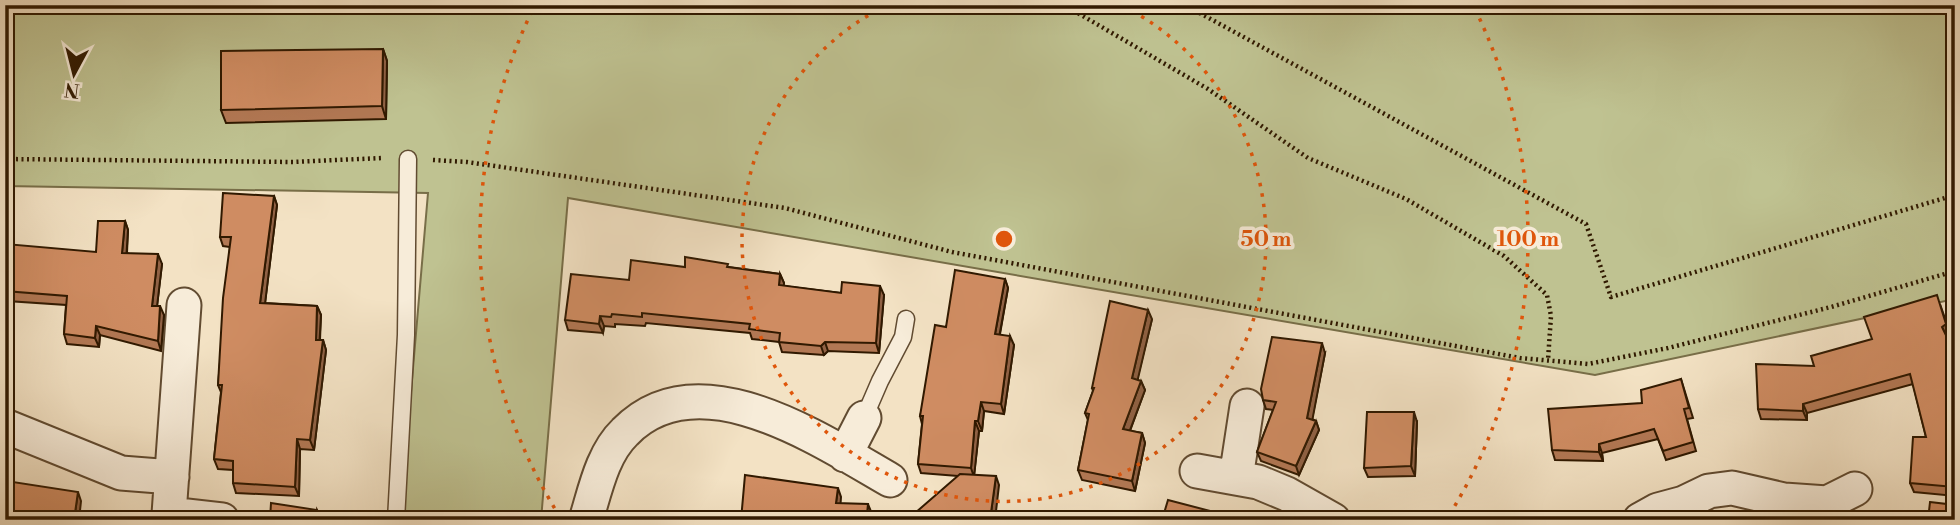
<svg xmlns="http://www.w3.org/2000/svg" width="1960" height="525" viewBox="0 0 1960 525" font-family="'Libre Bodoni',serif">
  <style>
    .green { fill: #bfc291; stroke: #786e48; stroke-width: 2 }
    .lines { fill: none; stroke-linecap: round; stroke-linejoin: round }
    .service-casing { stroke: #614b31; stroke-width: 19 }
    .minor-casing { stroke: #614b31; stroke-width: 37 }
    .path { stroke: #301900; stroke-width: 4.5; stroke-dasharray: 2 3.5; stroke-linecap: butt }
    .service { stroke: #f7ecd9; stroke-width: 16 }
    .minor { stroke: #f7ecd9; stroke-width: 33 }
    .wall { fill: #b27854; stroke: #301900; stroke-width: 2 }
    .shaded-wall { fill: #916245; stroke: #301900; stroke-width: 2 }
    .building { fill: #cf8c62; stroke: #301900; stroke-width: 2 }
    .ring { fill: none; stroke: #df560b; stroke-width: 3.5; stroke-dasharray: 3.5 7 }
    .centre { fill: #df560b; stroke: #f7ecd9; stroke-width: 3.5 }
    .ring-label { font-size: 21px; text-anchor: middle; font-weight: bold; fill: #df560b; stroke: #f7ecd9; stroke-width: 7; stroke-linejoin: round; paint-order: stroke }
  </style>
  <rect width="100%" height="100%" fill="#f3e2c4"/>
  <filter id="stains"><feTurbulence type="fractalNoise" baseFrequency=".00286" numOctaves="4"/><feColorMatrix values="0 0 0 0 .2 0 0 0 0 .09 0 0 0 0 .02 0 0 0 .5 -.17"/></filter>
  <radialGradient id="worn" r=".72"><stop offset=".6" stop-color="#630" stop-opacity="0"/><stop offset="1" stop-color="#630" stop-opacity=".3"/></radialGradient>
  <path class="green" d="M5 5H1955V299L1595 375 568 198 541 520H400L428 193 5 186Z"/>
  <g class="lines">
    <g class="service-casing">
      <path id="service" d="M864 418 880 381 903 337 906 319
        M396 520 406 335 408 159"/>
    </g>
    <g class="minor-casing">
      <path id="minor" d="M184 305 169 514 222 520
        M5 426 121 473 172 477
        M845 455 864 418
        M1197 471 1258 482 1287 494 1333 520
        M1236 478 1247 406
        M586 520C595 491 602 454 625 432 698 357 820 440 890 480
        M1640 520 1658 510 1684 503 1709 491 1732 488 1784 500 1827 503 1855 489"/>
    </g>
    <path class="path" d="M1064 5 1208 89 1308 158 1406 199 1504 256 1547 295 1551 316 1548 360
      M1185 5 1586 224 1611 297 1955 195
      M5 159 293 162 382 158
      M433 160 467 162 785 208 952 252 1520 358 1588 364 1668 348 1831 307 1955 271"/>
    <use href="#service" class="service"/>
    <use href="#minor" class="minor"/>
  </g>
  <path class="wall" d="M383 49 387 61 386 119 226 123 221 110Z
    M274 196 277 205 265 303 317 306 321 315 320 340H323L326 350 314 450 300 449 299 496 236 493 233 483V470L218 469 214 459 221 392 218 385 230 247 223 246 220 237Z
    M125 221 128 230 127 253 162 264 157 306 164 315 161 351 100 335 99 347 67 344 64 334 66 305 7 301 5 291 96 252Z
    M685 267H729L780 274 784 283 783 286 841 293 884 295 879 353 828 351 824 355 782 352 779 342 752 339 750 333 646 323 645 326 615 324V327L604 326 603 333 568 330 565 320Z
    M1005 279 1008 288 1000 334 1014 345 1004 414 984 411 982 431H979L974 475 999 485 958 476 921 473 918 464 922 424 920 416 946 327Z
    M1152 319 1137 380 1141 381 1145 390 1130 431 1142 433 1145 443 1135 491 1082 480 1078 470 1088 420 1085 413 1093 391 1092 388Z
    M1950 333 1946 336 1955 354V496L1914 492 1910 483 1926 437 1913 384 1807 413V420L1761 419 1758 409 1814 366Z
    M1325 353 1312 419 1316 421 1319 430 1299 475 1261 461 1257 452 1273 410 1266 409 1263 400Z
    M1681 379 1693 418 1687 419 1696 451 1666 460 1658 439 1602 453 1603 461 1555 460 1552 450 1642 403Z
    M1417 422 1415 476 1368 477 1364 468Z"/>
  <path class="shaded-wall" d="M383 49 387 61 386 119 382 106Z
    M274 196 277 205 264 312 260 303Z
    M125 221 128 230 126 262 122 253Z
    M158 254 162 264 156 315 152 306Z
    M780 274 784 283 783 295 779 285Z
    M1005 279 1008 288 998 343 995 334Z
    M880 286 884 295 879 353 876 343Z
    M1940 304 1950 333 1946 336 1942 327Z
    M160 306 164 315 161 351 158 341Z
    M317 306 321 315 319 349 316 340Z
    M1148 310 1152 319 1136 387 1132 378Z
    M600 316 604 326 603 333 599 324Z
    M96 326 100 335 99 347 95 338Z
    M1010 336 1014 345 1004 414 1001 404Z
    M323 340 326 350 314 450 310 440Z
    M825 342 828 351 824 355 821 346Z
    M1322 343 1325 353 1311 427 1307 418Z
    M1141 381 1145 390 1127 438 1123 429Z
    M981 402 984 411 982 431 978 421Z
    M1803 404 1807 413V420L1803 411Z
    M1414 412 1417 422 1415 476 1411 466Z
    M975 421 979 431 974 477 971 468Z
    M1316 421 1319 430 1299 475 1296 466Z
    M1142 433 1145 443 1135 491 1132 481Z
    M297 439 300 449 299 496 295 487Z
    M1599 444 1602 453 1603 461 1599 452Z
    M996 476 999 485 995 520H990Z
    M838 488 841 497 840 512 836 503Z
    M78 492 81 501 79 520H74Z
    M868 504 872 514 871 520 867 514Z
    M317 510 321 519 316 520Z"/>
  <path class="building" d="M383 49 382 106 221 110V51Z
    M223 193 274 196 260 303 317 306 316 340H323L310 440 297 439 295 487 233 483V461L214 459 222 385H218L223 298 231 237H220Z
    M98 221H125L122 253 158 254 152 306H160L158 341 96 326 95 338 64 334 67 296 5 291 6 244 96 252Z
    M685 257 728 264 727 267 780 274 779 285 841 293 842 282 880 286 876 343 825 342 821 346 779 342 780 333 749 329 750 324 642 313V317L612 314 611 317 600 316 599 324 565 320 571 274 629 280 631 260 685 267Z
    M955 270 1005 279 995 334 1010 336 1001 404 981 402 978 421H975L971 468 918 464 923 416H920L935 325 946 327Z
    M1937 295 1946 324 1942 327 1955 354 1954 487 1910 483 1913 437H1926L1910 374 1803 404V411L1758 409 1756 364 1814 366 1811 356 1872 339 1864 317Z
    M1110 301 1148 310 1132 378 1141 381 1123 429 1142 433 1132 481 1078 470 1089 414 1085 413 1094 388H1092Z
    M1272 337 1322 343 1307 418 1316 421 1296 466 1257 452 1276 402 1263 400 1261 389Z
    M1681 379 1689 408 1684 409 1693 442 1663 451 1654 429 1599 444V452L1552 450 1548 409 1642 403 1641 390Z
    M1367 412H1414L1411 466 1364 468Z
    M5 473 7 474 6 481 78 492 74 520H5Z
    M960 474 996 476 990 520H907Z
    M745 475 838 488 836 503 868 504 867 514 882 517V520H795L794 519V520H741Z
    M1168 500 1214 512 1212 520H1162Z
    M1930 502 1955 505V520H1928Z
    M271 503 317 510 316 520H270Z"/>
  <g class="ring">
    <path d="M1123 6A262 262 0 1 1 885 6"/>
    <path d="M560 517A524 524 0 0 1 533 9M1475 9A524 524 0 0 1 1448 517"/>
  </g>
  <circle cx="1004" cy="239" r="10" class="centre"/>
  <g class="ring-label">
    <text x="1266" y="246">50 m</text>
    <text x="1528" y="246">100 m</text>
  </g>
  <rect width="1960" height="525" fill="none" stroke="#f3e2c4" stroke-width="28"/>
  <rect x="7" y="7" width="1946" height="511" fill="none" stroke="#301900" stroke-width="3.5"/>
  <rect x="14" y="14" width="1932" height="497" fill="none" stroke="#301900" stroke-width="2"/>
  <g transform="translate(74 74) rotate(187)" stroke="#f7ecd9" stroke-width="5" paint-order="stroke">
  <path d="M0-5L12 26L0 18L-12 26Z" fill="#301900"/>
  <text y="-10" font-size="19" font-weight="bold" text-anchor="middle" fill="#301900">N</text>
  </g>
  <rect width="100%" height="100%" filter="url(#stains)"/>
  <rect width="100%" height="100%" fill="url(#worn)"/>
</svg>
